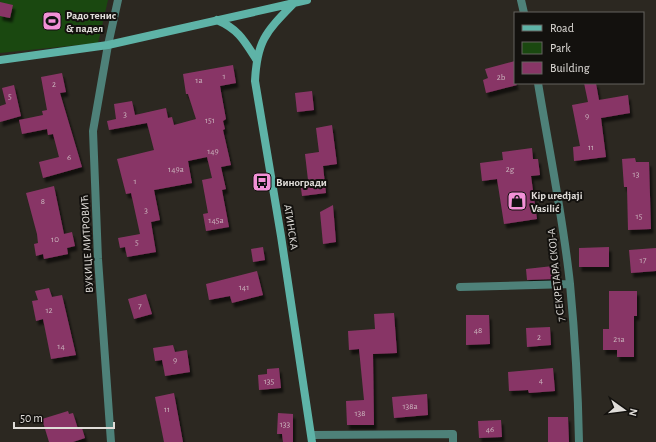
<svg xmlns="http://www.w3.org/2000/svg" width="656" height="442" viewBox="0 0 656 442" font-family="'Alegreya Sans',sans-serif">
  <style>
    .green { fill: #1a4810 }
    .building { fill: #883666; filter: url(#shadow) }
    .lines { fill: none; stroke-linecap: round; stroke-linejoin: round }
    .street { stroke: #4e8179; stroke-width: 8 }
    .secondary { stroke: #5eb3a7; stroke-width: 8 }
    .labels { text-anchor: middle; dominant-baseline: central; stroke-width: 4; stroke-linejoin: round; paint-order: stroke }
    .number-label { font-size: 9px; fill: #cab3bc }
    .poi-label { font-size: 11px; font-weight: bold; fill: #e0ddd9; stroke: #13110e; text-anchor: start }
    .street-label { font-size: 11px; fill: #e0ddd9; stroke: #13110e }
  </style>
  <defs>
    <filter id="shadow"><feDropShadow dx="2.5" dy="4.5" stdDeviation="1" flood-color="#0009"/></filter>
  </defs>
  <rect width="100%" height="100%" fill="#2c2821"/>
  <path class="green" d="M0 0H108L98 43 0 53Z"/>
  <path class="building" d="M0 2 13 5 10 18 0 16Z
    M515 61V83L517 85 486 93 483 80 488 78 485 69Z
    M233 65 236 83 220 86 226 119 223 121 225 129 223 130 231 165 221 167 226 189 222 190 229 227 206 231 203 214 208 213 202 180 212 178 207 157 188 161 192 183 154 190 160 220 151 222 156 252 127 257 125 247 120 248 118 238 140 234 131 193 126 194 117 159 154 150 147 123 109 130 107 121 116 119 114 104 132 101 135 115 166 108 168 118 172 117 174 125 196 119 188 94H186L183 74Z
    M62 73 66 92 60 93 82 167 43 178 39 162 59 157 53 134 48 135 47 129 22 134 19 120 43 115 42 111 47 110 41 77Z
    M584 83H596L599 100 628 95 630 113 601 118 606 157 574 161 573 147 580 146 572 105 588 102Z
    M14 85 21 116 0 122V106L6 104 2 88Z
    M312 91 314 110 297 112 295 93Z
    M332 125 337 164 323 166 326 193 302 196 300 181 308 180 305 154 319 152 316 128Z
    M532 148 533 159H538L540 175 531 176 537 219 504 224 497 179 482 181 480 163 503 160 502 152Z
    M635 158 636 162H649L651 229 628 230 627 187H624L622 159Z
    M54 186 64 234 72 232 75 246 67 248 68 254 44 259 43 254 36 256 34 244 38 243 37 234 26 193Z
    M333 205 336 242 323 244 320 212Z
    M263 247 265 260 253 262 251 249Z
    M609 247V267H579V248Z
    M656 248V271L631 273 629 250Z
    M553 266 554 279 527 280 526 269Z
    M257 271 263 295 232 303 230 296 209 300 206 284Z
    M49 288 52 297 62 295 76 355 51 359 43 319 36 321 32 301 38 300 35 291Z
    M609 291H637V316H634V357H617V350H603V329H609Z
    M146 294 152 314 134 319 128 299Z
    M394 313 397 353 373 354 374 425H347L346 401 364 400 359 349 349 350 348 331 375 329 374 314Z
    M466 315H489L490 344 466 345Z
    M550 327 551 345 527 347 526 328Z
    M173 345 175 352 187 350 190 372 165 376 162 360 155 361 153 348Z
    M279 368 281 388 259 390 258 375 267 374V369Z
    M553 368 555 391 529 393 528 390 509 391 508 372Z
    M174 393 183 442H164L155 397Z
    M427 394 428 415 394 418 392 397Z
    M68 411 69 414 73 413 78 429 82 428 85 438 73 442H49L42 419Z
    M278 413 293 414V442H283L282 434H277Z
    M548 417H568L569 442H548Z
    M501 420 502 437 479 438 478 421Z"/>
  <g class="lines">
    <path class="street" d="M521 0 524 13
      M538 83C549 150 563 217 570 284 575 337 578 389 579 442
      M460 287 570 284
      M312 435 453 434V442
      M111 442 98 259 93 131 108 45 118 0"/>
    <path class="secondary" d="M294 3C266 32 257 40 255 81L281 236 312 442
      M217 20C238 29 244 40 256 59
      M0 60 108 45 307 0"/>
  </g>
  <defs>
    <g id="stadium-square" transform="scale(1)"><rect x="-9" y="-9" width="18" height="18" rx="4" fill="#f291d6" stroke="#13110e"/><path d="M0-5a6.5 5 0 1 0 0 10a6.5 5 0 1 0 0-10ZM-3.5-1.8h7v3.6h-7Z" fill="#111"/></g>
    <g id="bus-square" transform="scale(1)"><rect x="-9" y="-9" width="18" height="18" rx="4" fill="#f291d6" stroke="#13110e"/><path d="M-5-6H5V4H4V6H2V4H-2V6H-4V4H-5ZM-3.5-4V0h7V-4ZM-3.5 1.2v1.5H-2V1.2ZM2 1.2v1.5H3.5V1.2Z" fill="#111"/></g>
    <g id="shop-square" transform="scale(1)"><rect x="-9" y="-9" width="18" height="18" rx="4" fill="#f291d6" stroke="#13110e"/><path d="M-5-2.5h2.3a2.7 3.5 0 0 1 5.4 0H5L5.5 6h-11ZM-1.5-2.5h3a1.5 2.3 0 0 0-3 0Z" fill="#111"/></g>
  </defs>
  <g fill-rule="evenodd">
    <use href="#stadium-square" x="52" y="21"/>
    <use href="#bus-square" x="262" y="182"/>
    <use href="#shop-square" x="517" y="201"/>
  </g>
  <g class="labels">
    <g class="number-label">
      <text x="224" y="76">1</text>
      <text x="501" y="77">2b</text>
      <text x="199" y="80">1a</text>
      <text x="54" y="84">2</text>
      <text x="10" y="96">5</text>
      <text x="125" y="114">3</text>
      <text x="587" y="116">9</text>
      <text x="210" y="120">151</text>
      <text x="591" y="147">11</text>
      <text x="213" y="151">149</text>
      <text x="69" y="157">6</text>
      <text x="176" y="169">149a</text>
      <text x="510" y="169">2g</text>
      <text x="636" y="174">13</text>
      <text x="135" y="181">1</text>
      <text x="43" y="201">8</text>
      <text x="146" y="210">3</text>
      <text x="639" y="216">15</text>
      <text x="216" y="220">145a</text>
      <text x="55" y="239">10</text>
      <text x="137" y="242">5</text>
      <text x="643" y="260">17</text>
      <text x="244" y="287">141</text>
      <text x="140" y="306">7</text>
      <text x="49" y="310">12</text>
      <text x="478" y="330">48</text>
      <text x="539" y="337">2</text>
      <text x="619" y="339">21a</text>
      <text x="61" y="346">14</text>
      <text x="175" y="360">9</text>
      <text x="541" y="380">4</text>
      <text x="269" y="381">135</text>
      <text x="410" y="406">138a</text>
      <text x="167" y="409">11</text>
      <text x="360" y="413">138</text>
      <text x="285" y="424">133</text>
      <text x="490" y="429">46</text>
    </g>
    <g class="poi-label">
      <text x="66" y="15">Радо тенис<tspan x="66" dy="13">&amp; падел</tspan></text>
      <text x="276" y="182">Виногради</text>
      <text x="531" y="195">Kip uredjaji<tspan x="531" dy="13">Vasilić</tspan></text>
    </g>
    <g class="street-label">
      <text transform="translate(291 227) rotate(81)">АТИНСКА</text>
      <text transform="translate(87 244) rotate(-93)">ВУКИЦЕ МИТРОВИЋ</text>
      <text transform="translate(556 275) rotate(-96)">7 СЕКРЕТАРА СКОЈ-А</text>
    </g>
  </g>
  <rect x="514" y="12" width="130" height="72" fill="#13110e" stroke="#65635f"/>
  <rect x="522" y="25" width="20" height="6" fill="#5eb3a7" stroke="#65635f"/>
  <text x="550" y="32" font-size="12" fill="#e0ddd9">Road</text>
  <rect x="522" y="42" width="20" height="12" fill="#1a4810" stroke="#65635f"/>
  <text x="550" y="52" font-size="12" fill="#e0ddd9">Park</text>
  <rect x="522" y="62" width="20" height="12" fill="#883666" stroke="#65635f"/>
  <text x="550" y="72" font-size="12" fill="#e0ddd9">Building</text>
  <g transform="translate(624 410) rotate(104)" stroke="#13110e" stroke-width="3" paint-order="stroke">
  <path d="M0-3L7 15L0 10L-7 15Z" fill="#e0ddd9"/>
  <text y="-6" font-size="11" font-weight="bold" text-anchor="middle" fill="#e0ddd9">N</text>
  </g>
  <path d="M14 422v6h100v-6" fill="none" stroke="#e0ddd9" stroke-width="2"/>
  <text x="20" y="422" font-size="12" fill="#e0ddd9" stroke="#13110e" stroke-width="3" paint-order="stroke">50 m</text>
</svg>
